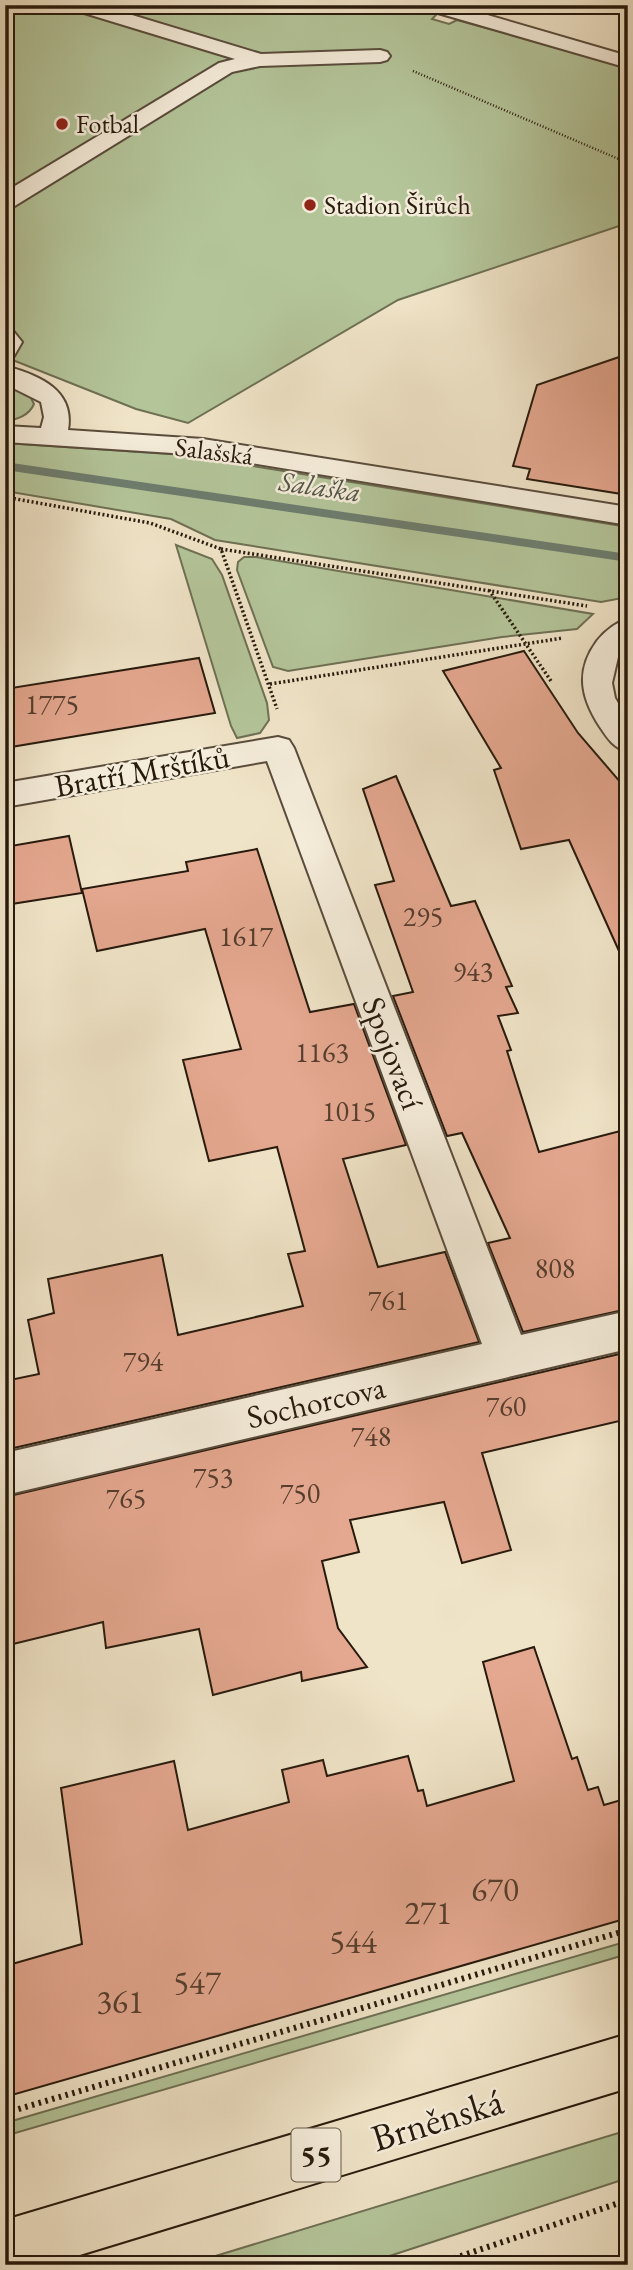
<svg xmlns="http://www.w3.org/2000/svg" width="633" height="2270" viewBox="0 0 633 2270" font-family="'EB Garamond',serif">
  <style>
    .green { fill: #b4c59a; stroke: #6e7054; stroke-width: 2 }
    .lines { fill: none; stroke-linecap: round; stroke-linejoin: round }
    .stream { fill: #6d7d6f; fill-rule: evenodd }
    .building { fill: #e4a78f; stroke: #271a0d; stroke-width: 2 }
    .minor-casing { stroke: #594c3c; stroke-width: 4 }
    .major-casing { stroke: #271a0d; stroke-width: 4 }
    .path-far2 { stroke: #271a0d; stroke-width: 2.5; stroke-dasharray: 1 2; stroke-linecap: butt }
    .path-far1 { stroke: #271a0d; stroke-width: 3.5; stroke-dasharray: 2 2.5; stroke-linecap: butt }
    .path { stroke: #271a0d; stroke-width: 6; stroke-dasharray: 2.5 4.5; stroke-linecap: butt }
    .minor { fill: #f5eddb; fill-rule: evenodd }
    .major { fill: #f0e4c8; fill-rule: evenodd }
    .poi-dot { fill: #8f2418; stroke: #f5eddb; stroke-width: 2.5 }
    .labels { text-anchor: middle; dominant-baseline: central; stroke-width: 5; stroke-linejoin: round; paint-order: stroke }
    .far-poi-label { font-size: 26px; fill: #271a0d; stroke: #f5eddb; text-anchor: start }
    .far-street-label { font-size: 26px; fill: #271a0d; stroke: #f5eddb }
    .far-water-label { font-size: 28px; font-style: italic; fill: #505446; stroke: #f5eddb }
    .number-label { font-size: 28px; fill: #563d2e }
    .shield { fill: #f5eddb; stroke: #65594b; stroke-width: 2 }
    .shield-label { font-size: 30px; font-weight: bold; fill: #271a0d }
    .street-label { font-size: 32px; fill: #271a0d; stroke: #f5eddb }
    .near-number-label { font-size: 33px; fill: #563d2e }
    .near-street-label { font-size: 38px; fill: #271a0d; stroke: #f5eddb }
  </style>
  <rect width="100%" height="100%" fill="#f0e4c8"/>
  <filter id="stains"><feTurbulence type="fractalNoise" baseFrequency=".00286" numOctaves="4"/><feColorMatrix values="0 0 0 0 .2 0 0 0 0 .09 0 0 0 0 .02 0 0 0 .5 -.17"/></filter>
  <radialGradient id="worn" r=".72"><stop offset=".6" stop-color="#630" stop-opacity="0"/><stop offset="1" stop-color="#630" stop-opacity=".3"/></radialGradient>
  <path class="green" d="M5 5H408L437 14 432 19 449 24 457 20 628 67V223L398 300 188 423 136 409 5 357Z
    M5 383 29 394 34 404C29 416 17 419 5 422Z
    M5 443 185 455 628 527V597L601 602 215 540 171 519 5 491Z
    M176 545 212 559 222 575 267 703 269 720 260 733 237 738 231 726Z
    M244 557H256L593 614 577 629 502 637 288 671 273 667 237 570 238 562Z
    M628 1941V1954L5 2136V2123Z
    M628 2130V2178L362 2265H186Z"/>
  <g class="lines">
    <path class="stream" d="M5 462 628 554V562L5 470Z"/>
  </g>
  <path class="building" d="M628 354V495L527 479 530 469 513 466 537 385Z
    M524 651 578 733 628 791V971L569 840 521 849 494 770 501 768 443 671Z
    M199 658 215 713 5 748V689Z
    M396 776 451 906 475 901 512 986 506 987 518 1013 498 1016 511 1050 507 1051 539 1152 628 1129V1309L523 1332 488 1243 510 1238 462 1133 447 1136 393 996 413 992 375 885 394 881 363 789Z
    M69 836 82 893 5 905V847Z
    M257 849 310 1012 354 1004 406 1145 343 1159 378 1267 445 1252 479 1342 5 1450V1381L39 1374 28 1320 54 1313 48 1279 162 1255 178 1335 303 1306 288 1254 305 1251 277 1147 209 1161 183 1060 241 1049 205 929 97 951 82 889 188 871 186 862Z
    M628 1352V1419L482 1453 511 1550 462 1563 444 1502 350 1520 359 1552 322 1561 338 1628 367 1667 302 1681 301 1672 213 1695 199 1629 106 1648 103 1622 5 1646V1497Z
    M534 1647 572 1759 577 1757 588 1790 598 1787 604 1805 628 1798V1918L5 2097V1966L82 1944 61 1788 174 1761 188 1830 289 1802 282 1770 323 1760 327 1776 408 1756 418 1791 423 1790 427 1806 514 1781 483 1662Z"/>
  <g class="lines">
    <g class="minor-casing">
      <path id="minor" d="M68 5H99L261 54 380 50 387 52 390 56 387 60 380 62 260 66 232 72 13 207 5 209V192L219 63 235 59 71 9Z
        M421 5H453L628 56V68L424 9Z
        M5 330 14 332 22 342 14 356 5 359Z
        M5 366C39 375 75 390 68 430L203 439 628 507V525L203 455 5 442V426L41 428 44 417 41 402 5 384Z
        M628 619V645L618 657 612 683 615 698 628 720V752C614 748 608 739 600 727 581 698 575 671 597 641 605 631 615 623 628 619Z
        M278 737 289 740 294 748 521 1335 628 1311V1349L5 1495V1453L482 1344 267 761 5 807V783Z"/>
    </g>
    <g class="major-casing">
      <path id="major" d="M628 2034V2088L47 2265H5V2220Z"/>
    </g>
    <path class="path-far2" d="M413 71 628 163
      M628 178 624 180 628 181"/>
    <path class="path-far1" d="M5 497 150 523 221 549 277 709
      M221 549 587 606
      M489 590 551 681
      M270 684 563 638"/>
    <path class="path" d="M5 2113 628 1930
      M434 2265 628 2200"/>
    <use href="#minor" class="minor"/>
    <use href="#major" class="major"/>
  </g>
  <g class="poi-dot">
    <circle cx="62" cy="124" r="7"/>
    <circle cx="310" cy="205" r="7"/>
  </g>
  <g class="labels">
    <g class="far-poi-label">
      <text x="76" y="124">Fotbal</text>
      <text x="324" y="205">Stadion Širůch</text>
    </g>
    <g class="far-street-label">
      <text transform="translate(214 451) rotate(7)">Salašská</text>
    </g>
    <g class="far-water-label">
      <text transform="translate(320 486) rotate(8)">Salaška</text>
    </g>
    <g class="number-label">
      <text x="52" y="704">1775</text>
      <text x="423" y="916">295</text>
      <text x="246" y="936">1617</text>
      <text x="473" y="971">943</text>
      <text x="322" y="1052">1163</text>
      <text x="349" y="1111">1015</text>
      <text x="555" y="1268">808</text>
      <text x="388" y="1300">761</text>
      <text x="143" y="1361">794</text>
      <text x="506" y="1406">760</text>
      <text x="371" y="1436">748</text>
      <text x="213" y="1477">753</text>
      <text x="300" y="1493">750</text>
      <text x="126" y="1498">765</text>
    </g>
    <rect class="shield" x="291.5" y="2128.5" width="49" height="53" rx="5"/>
    <g class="shield-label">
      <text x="316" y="2155">55</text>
    </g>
    <g class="street-label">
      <text transform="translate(142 771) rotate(-10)">Bratří Mrštíků</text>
      <text transform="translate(393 1053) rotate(69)">Spojovací</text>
      <text transform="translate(316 1402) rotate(-13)">Sochorcova</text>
    </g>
    <g class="near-number-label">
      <text x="495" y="1889">670</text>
      <text x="428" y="1912">271</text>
      <text x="353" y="1941">544</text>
      <text x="197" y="1982">547</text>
      <text x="120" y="2001">361</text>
    </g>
    <g class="near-street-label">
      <text transform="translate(437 2119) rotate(-17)">Brněnská</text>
    </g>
  </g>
  <rect width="633" height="2270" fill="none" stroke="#f0e4c8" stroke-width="28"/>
  <rect x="7" y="7" width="619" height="2256" fill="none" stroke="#271a0d" stroke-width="3.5"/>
  <rect x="14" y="14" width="605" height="2242" fill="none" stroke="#271a0d" stroke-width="2"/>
  <rect width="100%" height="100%" filter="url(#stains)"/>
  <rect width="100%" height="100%" fill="url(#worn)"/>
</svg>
